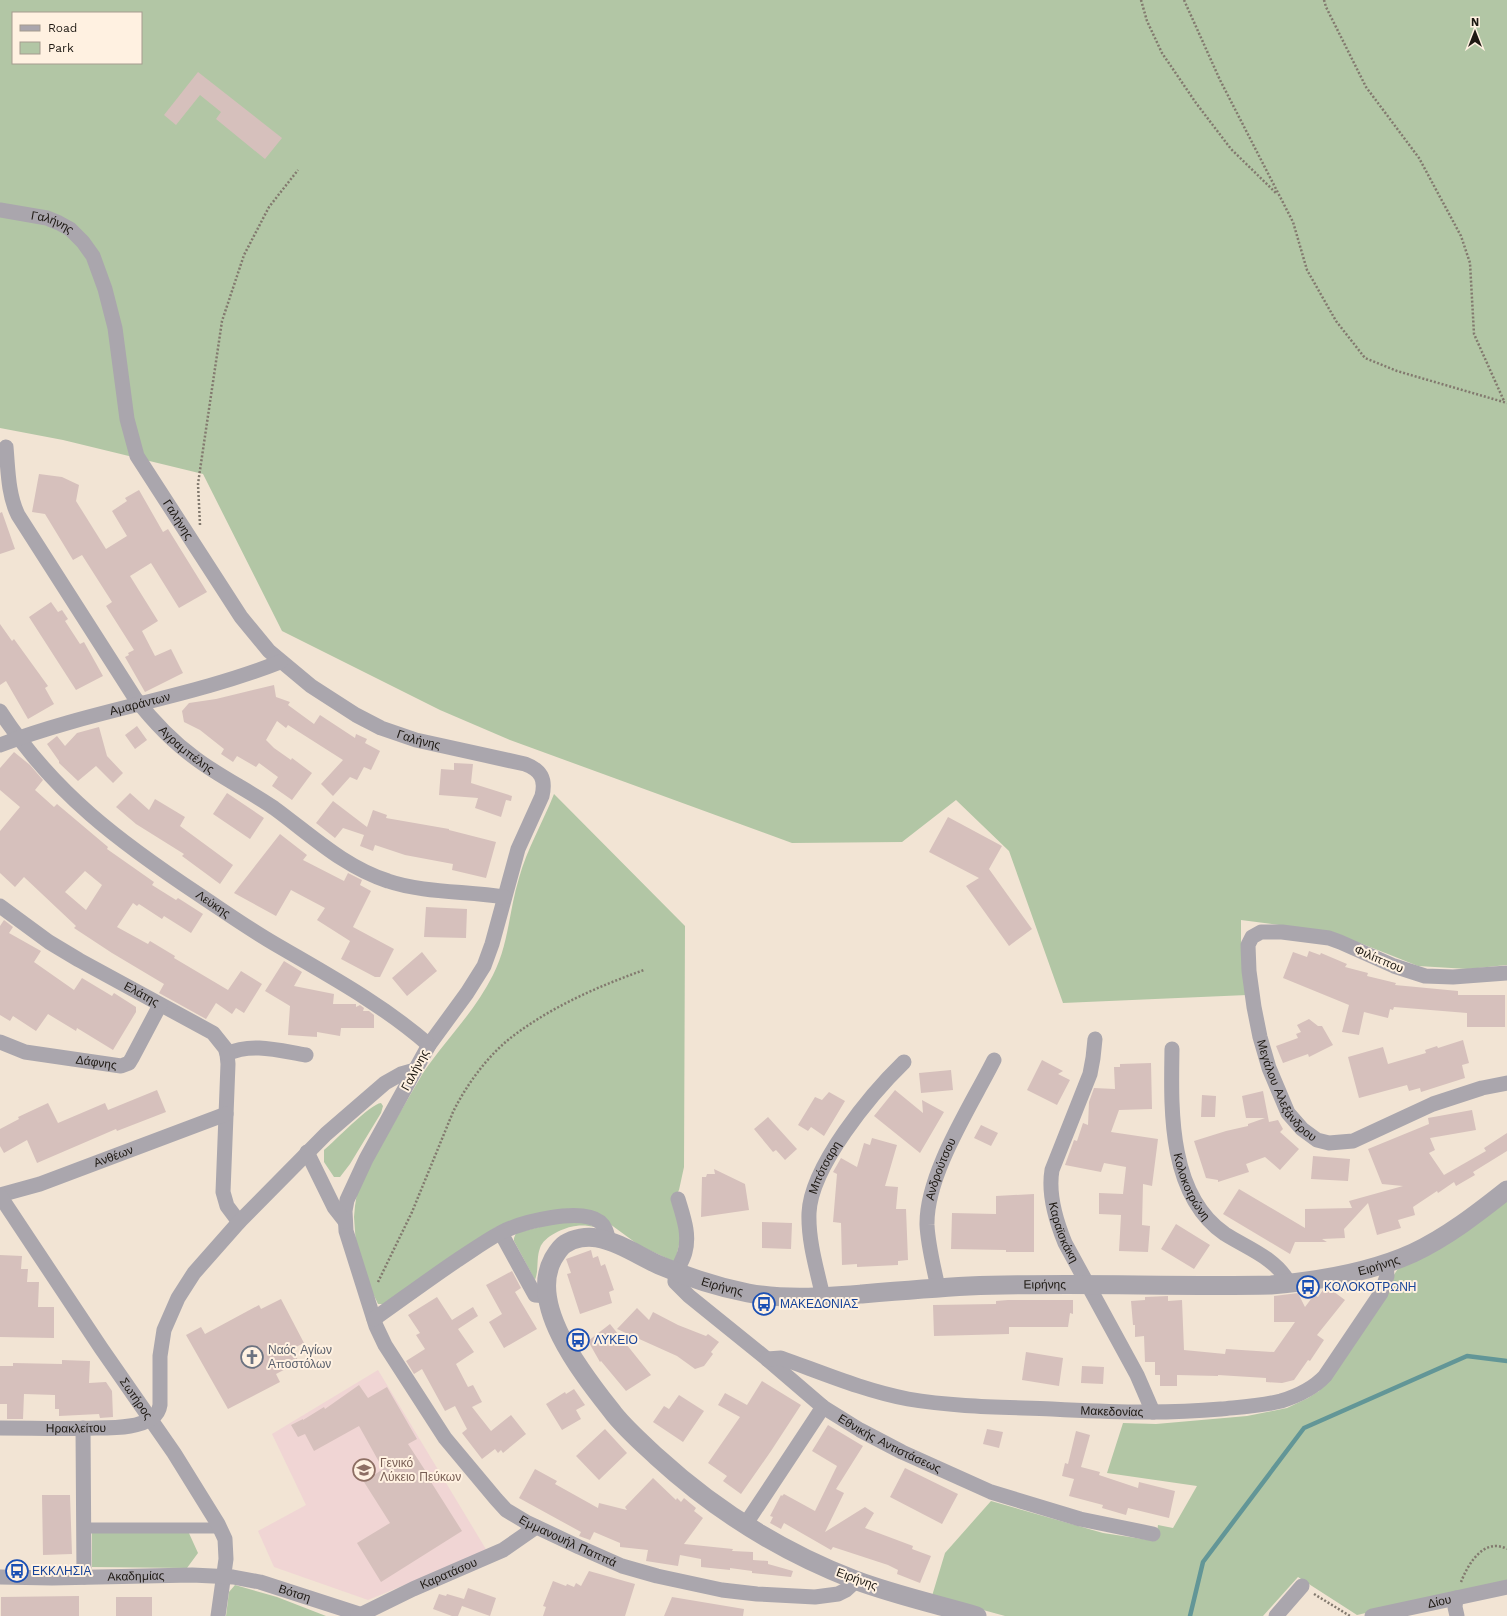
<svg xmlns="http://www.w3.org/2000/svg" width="1507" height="1616" viewBox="0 0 1507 1616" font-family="'Work Sans',sans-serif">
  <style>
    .education { fill: #f0d5d4 }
    .green { fill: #b2c6a5; fill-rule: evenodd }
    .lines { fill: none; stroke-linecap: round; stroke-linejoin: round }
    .stream { stroke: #629697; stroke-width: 4.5 }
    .building { fill: #d6c0bc; fill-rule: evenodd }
    .path { stroke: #82796e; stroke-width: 2.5; stroke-dasharray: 2 2; stroke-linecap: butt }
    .pedestrian { stroke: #aaa6ad; stroke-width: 11 }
    .minor { stroke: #aaa6ad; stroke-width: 15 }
    .tertiary { stroke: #aaa6ad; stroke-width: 19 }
    .labels { text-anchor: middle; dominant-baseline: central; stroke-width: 4; stroke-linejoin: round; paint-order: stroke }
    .street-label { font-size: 12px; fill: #1e1913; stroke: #fff1e1 }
    .transit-label { font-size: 12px; fill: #164399; stroke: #fff1e1; text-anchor: start }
    .worship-label { font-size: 12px; fill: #5b616d; stroke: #fff1e1; text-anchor: start }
    .education-label { font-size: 12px; fill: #785e54; stroke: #fff1e1; text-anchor: start }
  </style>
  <rect width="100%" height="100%" fill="#f2e4d4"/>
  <path class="education" d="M378 1370 487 1551 368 1600 274 1567 258 1531 306 1505 272 1434Z"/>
  <path class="green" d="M0 0H1507V965L1468 969 1418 966 1360 943 1279 925 1241 920V947L1247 995 1063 1003 1009 851 956 800 902 842 792 843 510 740 440 710 282 631 203 474 63 440 0 428ZM13 13H141V63H13Z
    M554 794 685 926 684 1167 679 1190 675 1197 682 1232 675 1262 640 1246 599 1216 496 1227 383 1304H378L368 1283 356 1245 354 1217 355 1206 357 1193 375 1155 423 1073C446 1039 474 1013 493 975 509 944 509 910 519 878 527 849 543 822 554 794Z
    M381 1103 383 1106 381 1113 350 1164 340 1177H334L324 1162V1150C335 1141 370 1104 381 1103Z
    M1507 1200V1581L1357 1615 1298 1577 1263 1616H1005L932 1596 945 1553 991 1501 1103 1533 1156 1541 1158 1525 1173 1528 1197 1486 1107 1473 1123 1423 1156 1424 1247 1416 1287 1408 1308 1398 1319 1391 1399 1267Z
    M581 1221 595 1227C589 1226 583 1225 576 1226 565 1227 544 1236 540 1248 536 1259 539 1270 535 1280L514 1241V1238L516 1233 559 1222Z
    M92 1531H188L198 1553 187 1568 92 1567Z
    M235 1585 277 1597 326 1616H226L229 1592Z"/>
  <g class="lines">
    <path class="stream" d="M1190 1616 1203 1562 1304 1428 1467 1356 1507 1361"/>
  </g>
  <path class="building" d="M198 72 282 138 265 159 216 119 221 112 200 95 176 125 164 115Z
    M39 474 62 477 79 485 76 501 106 549 127 536 112 511 127 501 125 498 139 490 163 532 168 529 207 592 179 608 151 563 130 576 158 621 142 631 155 656 171 649 183 673 145 692 125 657 129 655 128 653 134 650 106 606 112 602 82 555 73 560 45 514 32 512Z
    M2 512 15 549 0 554V513Z
    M51 602 58 612 62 610 68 619 65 621 80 644 84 642 103 676 76 690 29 617Z
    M0 624 12 641 14 639 48 686 45 688 54 704 28 719 6 681 0 685Z
    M274 685 276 697 290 702 288 705 314 724 320 715 355 738 356 734 367 739 365 743 380 751 371 770 364 767 357 780 350 777 333 796 321 784 343 760 288 725 286 728 277 721 266 740 274 748 291 760 292 758 312 773 292 800 272 786 278 777 259 763 256 767 237 756 233 762 221 754 224 749 200 730 184 722 182 711 189 703 216 699Z
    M137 726 147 740 135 749 125 735Z
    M99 727 107 756 123 773 113 783 96 766 78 781 59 763V761L47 744 57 736 65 746 77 733Z
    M14 752 30 765 43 780 35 790 54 807 57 804 108 847 107 849 154 882 152 885 176 900 178 898 203 914 191 933 164 916 162 919 139 904 137 906 133 903 117 927 148 944 150 941 175 956 174 958 228 990 241 971 262 984 244 1013 236 1008 232 1014 216 1003 206 1019 159 993 164 984 112 953 74 928 76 926 24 877 15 887 0 873V831L20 807 0 790V768ZM85 871 102 885 86 910 65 892Z
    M454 763 473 764 471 783 512 796 511 801 506 800 501 817 475 808 478 798 439 795 441 769 454 770Z
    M130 793 149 810 155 799 185 817 180 826 233 865 220 884 182 856 184 854 136 824 116 807Z
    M227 793 264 818 250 839 213 814Z
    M333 801 367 827 373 810 387 815 386 818 449 829V830L496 842 486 878 452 870 453 864 405 855 375 845 373 851 360 846 364 835 343 828 335 838 316 823Z
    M948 817 1002 846 989 869 1032 929 1009 946 966 886 979 878 929 852Z
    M280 834 307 855 303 860 344 881 348 873 362 880 360 885 371 891 353 927 394 949 380 977H375L341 959 350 941 317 920 325 908 291 890 276 916 234 893Z
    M426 907 467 909 466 938 424 937Z
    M4 920 13 927 9 933 41 951 34 962 74 990 82 978 112 996 114 993 136 1007V1012L113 1050 77 1028 76 1031 48 1014 36 1031 13 1016 10 1021 0 1015V926Z
    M1309 951 1320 955 1321 953 1347 964 1345 967 1368 973 1367 976 1396 983 1395 985 1458 991V995H1505V1027H1467V1013L1394 1007 1393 1010 1390 1009 1388 1018 1364 1012 1359 1035 1342 1032 1349 1005 1283 978 1293 952 1307 957Z
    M422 952 437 971 407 996 392 978Z
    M284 961 302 972 294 986 334 994 333 1004H356V1007L360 1005 364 1008 363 1011H369L374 1015V1028H341L340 1036 317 1032V1037L288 1035 290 1006 265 991Z
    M1309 1019 1318 1026H1322L1333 1045 1309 1057 1308 1054 1283 1063 1276 1046 1298 1038 1296 1034 1301 1032 1297 1025Z
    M1463 1040 1469 1063 1462 1065 1465 1078 1421 1092 1420 1088 1409 1091 1407 1085 1359 1098 1348 1057 1383 1047 1388 1064 1426 1053 1425 1050 1437 1046 1438 1048Z
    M1042 1060 1063 1071 1058 1074 1070 1080 1057 1105 1027 1090Z
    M1151 1063 1152 1109 1119 1110 1111 1132 1158 1139 1152 1186 1143 1184 1142 1225 1150 1226 1148 1252 1119 1251 1121 1215 1099 1214V1193L1123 1194 1126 1167 1104 1163 1101 1172 1065 1165 1074 1140 1077 1141 1083 1123 1088 1125 1089 1102 1094 1088 1115 1089 1114 1067H1120V1064Z
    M951 1070 953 1090 921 1093 919 1073Z
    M157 1090 166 1112 117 1131 116 1129 37 1163 27 1140 4 1153 0 1146V1129L19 1119 18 1117 48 1103 58 1123 105 1103 108 1110Z
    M895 1090 923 1113 922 1100 944 1112 920 1153 874 1116Z
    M1263 1091 1269 1122 1278 1120 1283 1129 1280 1132 1299 1149 1280 1170 1265 1157 1246 1164 1249 1172 1218 1182V1180L1206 1178 1194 1141 1226 1131 1248 1126V1124L1265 1118H1246L1242 1096Z
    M829 1092 845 1101 824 1136 811 1127 808 1131 798 1125 815 1097 822 1100Z
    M1202 1095 1216 1096 1215 1117H1201Z
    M1472 1110 1476 1130 1430 1138 1435 1150 1429 1153 1444 1175 1486 1151 1484 1148 1507 1133V1151L1473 1172 1475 1175 1456 1186 1454 1182 1438 1193 1437 1191 1413 1207 1415 1215 1398 1220 1401 1228 1377 1235 1368 1203 1344 1229 1345 1238 1322 1239 1327 1242H1295L1290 1254 1223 1214 1239 1189 1305 1228V1209L1352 1208 1349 1201 1403 1186 1382 1184 1368 1149 1429 1124 1428 1118Z
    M768 1117 797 1149 785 1160 776 1150 773 1152 754 1129Z
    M981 1125 998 1133 991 1146 974 1138Z
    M872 1138 897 1145 885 1186 898 1187 896 1209H906L908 1260 898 1261V1265L857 1267V1264L842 1265 841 1223 833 1222 837 1174 833 1172 841 1158 857 1167 864 1143 870 1145Z
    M1313 1156 1350 1159 1348 1181 1311 1179Z
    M714 1169 745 1184 749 1210 701 1217 702 1177H706L707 1174H715Z
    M1034 1194V1252H1006V1250L951 1249 952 1213 996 1214V1196Z
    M762 1222 792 1223 791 1249 762 1248Z
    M1176 1224 1210 1245 1194 1269 1161 1249Z
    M591 1250 593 1258 598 1256 601 1266 605 1264 614 1290 609 1292 612 1303 580 1314 567 1274 571 1273 566 1259Z
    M0 1255 22 1256 21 1269H28L27 1282H39L38 1307H54V1338L0 1337Z
    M512 1271 521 1288 515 1292 537 1329 504 1348 489 1322 502 1314 486 1285Z
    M1330 1289 1345 1300 1317 1335 1324 1340 1310 1361 1308 1360 1294 1380 1282 1383 1266 1382V1378L1218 1375V1376L1177 1375V1386H1160V1375H1155V1362H1145L1144 1336 1135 1337V1325H1133L1131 1301 1145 1300V1297L1168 1296V1301L1182 1300 1184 1350 1225 1354 1226 1349 1274 1352 1295 1322H1274V1296L1298 1293 1305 1307 1314 1295 1318 1297 1323 1290Z
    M437 1297 452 1320 473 1307 478 1316 458 1329 474 1352 456 1364 468 1387 473 1385 482 1402 472 1407 491 1431 511 1415 526 1434 503 1453 501 1450 498 1453 495 1449 482 1459 462 1433 467 1429 455 1406 445 1411 422 1369 414 1374 406 1361 425 1349 416 1335 420 1333 408 1315Z
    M281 1299 304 1343 292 1349 299 1362 276 1374 280 1382 228 1409 186 1335 201 1327 205 1334 259 1305 261 1309Z
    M1008 1300H1073V1314L1070 1313 1068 1327H1009V1334L934 1336 933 1305 996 1304V1301Z
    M637 1308 649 1320 653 1312 678 1325 706 1336 708 1334 719 1342 711 1352 713 1354 704 1366 695 1369 677 1356 617 1329Z
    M610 1324 651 1375 626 1391 601 1361 600 1362 588 1341Z
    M1026 1352 1063 1358 1059 1386 1022 1380Z
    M62 1360 90 1361 89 1383 106 1382 112 1391 113 1417 100 1418 99 1414 59 1416V1409H55V1395L24 1394 23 1419H7V1404H0V1366H13V1363L62 1364Z
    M1082 1366 1104 1367 1103 1384 1081 1383Z
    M762 1381 801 1405 771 1451 741 1494 723 1481 727 1476 708 1463 740 1417 718 1405 725 1393 747 1405Z
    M359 1385 368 1398 387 1387 417 1439 408 1444 432 1481 431 1482 462 1531 381 1582 357 1543 390 1523 364 1482 383 1469 359 1426 314 1451 305 1434 298 1437 291 1425 303 1419V1420L324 1407 325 1409Z
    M574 1389 585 1405 576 1410 581 1419 562 1430 546 1404 565 1392 566 1394Z
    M679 1395 704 1411 683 1442 653 1422 664 1406 669 1409Z
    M828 1425 863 1446 836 1489 844 1493 825 1532 865 1507 874 1513 865 1528 913 1546 912 1549 931 1556 920 1583 897 1574 898 1570 888 1565 833 1547 831 1550 784 1523 781 1529 770 1523 773 1517 770 1516 781 1495 782 1496 784 1494 815 1511 837 1466 812 1451Z
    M605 1429 627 1453 599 1480 576 1456Z
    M987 1429 1003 1432 999 1448 983 1444Z
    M1076 1431 1090 1435 1081 1467 1100 1472 1099 1475 1138 1488 1139 1482 1175 1491 1169 1518 1128 1508 1126 1515 1102 1508 1103 1505 1069 1496 1074 1479 1062 1476 1065 1463 1068 1464Z
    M905 1468 958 1494 942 1524 890 1497Z
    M535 1469 557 1481 555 1484 598 1508 599 1503 627 1510 625 1507 653 1478 676 1500 677 1498 681 1502 684 1498 696 1508 694 1511 703 1518 684 1544 733 1549 732 1551 753 1552V1560L768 1561V1564L793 1571 791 1577 752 1573V1571L730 1568V1570L701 1567V1559L680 1555 678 1566 646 1561 648 1550 620 1547V1543L594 1532 590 1540 579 1536 581 1532 519 1498Z
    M42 1495H70L72 1554 43 1555Z
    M589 1571 635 1584 625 1616H543L546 1607 543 1606 553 1581 566 1586 567 1584 574 1587 576 1583 581 1586Z
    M468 1588 496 1598 490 1616 462 1606 458 1616H452L433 1609 439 1594 446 1596 447 1594 464 1599Z
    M79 1596V1616H1V1597Z
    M116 1597H152V1616H116Z
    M672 1597 744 1609 743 1616H664Z"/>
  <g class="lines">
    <path class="path" d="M1141 0 1147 21 1162 53 1196 103 1231 149 1277 194
      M1184 0 1220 80 1293 222 1307 270 1336 321 1365 358 1397 371 1507 403
      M1324 0 1326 7 1366 87 1419 158 1461 236 1470 263 1474 334 1504 401
      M200 525 198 484 200 470 222 321 244 255 269 207 298 170
      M378 1282 412 1212 453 1112C467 1084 488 1055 513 1036 553 1006 599 986 644 970
      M1461 1582C1468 1564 1484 1537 1507 1549
      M1314 1594 1350 1616"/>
    <path class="pedestrian" d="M84 1528H220"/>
    <g class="minor">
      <path id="s1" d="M0 210 47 218 59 223 70 229 83 242 93 256 105 289 115 328 127 419 137 456 241 617 269 651 311 686 356 715 381 728 416 740 525 764C541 770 546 779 542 796L518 849 492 944 484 966 467 993 429 1045 366 1159 347 1200 345 1211 346 1231 376 1326 385 1345 445 1438 496 1499 506 1510 526 1522 579 1547 622 1566 657 1576 722 1590 757 1594 815 1597 838 1594 846 1590 857 1580"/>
      <path id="s2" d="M6 447C8 469 8 495 18 515L135 698C152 720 173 742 195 758 220 777 248 790 274 808 311 835 344 867 388 881 423 893 467 891 504 897"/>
      <path id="s3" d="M0 711C53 793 121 843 201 896 225 912 249 929 275 944 328 975 382 1004 429 1045"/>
      <path id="s4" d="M0 745C91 710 189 698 280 662"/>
      <path id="s5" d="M0 906 49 942 79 960 213 1033 225 1048 227 1054 228 1064 223 1192 227 1206 239 1222"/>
      <path id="s6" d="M1507 973 1453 977 1425 976 1394 966 1340 942 1329 938 1282 932H1261L1252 937 1248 945 1249 971 1254 1007 1260 1037 1269 1068 1288 1113 1302 1129 1317 1140 1329 1143 1353 1141 1433 1104 1482 1088 1507 1083"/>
      <path id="s7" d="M1095 1039 1093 1058 1090 1074 1052 1170C1048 1193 1056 1221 1065 1243L1137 1375 1153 1412"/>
      <path id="s8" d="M0 1042 25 1052 121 1066 129 1063 132 1058 160 1005"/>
      <path id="s9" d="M1172 1049C1171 1109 1168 1195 1225 1234 1247 1248 1276 1258 1289 1283"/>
      <path d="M227 1054C251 1042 281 1051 306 1055"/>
      <path d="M307 1152 334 1207 345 1221"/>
      <path id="s10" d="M0 1195 40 1184 226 1114"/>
      <path id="s11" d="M0 1196 101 1348 174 1453 218 1524 225 1539 226 1559 218 1616"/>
      <path id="s12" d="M678 1199C683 1216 690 1234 685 1252 683 1261 674 1272 675 1282L689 1296 767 1359 823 1407 860 1430 902 1452 991 1492 1080 1519 1153 1534"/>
      <path d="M501 1233 535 1295 548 1296"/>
      <path id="s13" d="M938 1288C934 1268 928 1246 927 1225 926 1174 971 1106 994 1060"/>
      <path id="s14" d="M823 1297C817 1270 808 1241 809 1213 811 1166 871 1094 904 1062"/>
      <path d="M374 1319C401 1300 428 1280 456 1261 470 1252 485 1241 500 1233 521 1222 580 1207 600 1222 606 1227 607 1234 609 1241"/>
      <path id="s15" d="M767 1359 781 1358C823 1373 865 1391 908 1399 955 1407 1004 1407 1052 1409 1109 1412 1164 1414 1221 1409 1241 1407 1261 1406 1281 1401 1297 1396 1313 1389 1325 1376L1381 1293 1387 1276 1386 1263"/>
      <path id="s16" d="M0 1428C32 1428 64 1429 96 1428 107 1428 119 1428 130 1426 142 1424 158 1419 160 1405V1356L164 1330 178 1298 194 1273 239 1222 326 1134 385 1083 401 1074 415 1070"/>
      <path d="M83 1428 84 1577"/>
      <path d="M745 1525 823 1407"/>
      <path id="s17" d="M0 1577 52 1578 192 1575 233 1577 260 1582 365 1616"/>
      <path d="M1456 1598 1455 1607 1457 1616"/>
      <path id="s18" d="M358 1616 413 1589 503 1550 536 1527"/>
      <path d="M1276 1616 1302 1586"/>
      <path id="s19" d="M1372 1616 1507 1587"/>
    </g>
    <path class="tertiary" id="s20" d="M977 1616C936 1604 895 1595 855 1580 780 1551 716 1511 657 1457 642 1443 627 1430 614 1414 586 1378 527 1307 553 1259 556 1254 560 1247 565 1244 574 1238 587 1236 597 1238 619 1242 639 1256 659 1265 687 1277 718 1287 748 1293 786 1300 823 1297 862 1294 897 1291 933 1288 969 1286 1069 1282 1170 1287 1271 1285 1318 1281 1369 1273 1413 1253 1447 1237 1478 1213 1507 1190"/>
  </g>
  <defs>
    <g id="bus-ring" transform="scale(1.15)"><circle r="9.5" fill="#fff1e1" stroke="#1a4fb4" stroke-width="1.5"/><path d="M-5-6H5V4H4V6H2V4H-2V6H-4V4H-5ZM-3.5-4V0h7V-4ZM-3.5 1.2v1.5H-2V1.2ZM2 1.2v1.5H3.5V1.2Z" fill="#1a4fb4"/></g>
    <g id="church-ring" transform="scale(1.15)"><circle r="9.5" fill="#fff1e1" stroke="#6b7280" stroke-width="1.5"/><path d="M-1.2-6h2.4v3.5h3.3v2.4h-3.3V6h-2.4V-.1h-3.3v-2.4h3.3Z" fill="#6b7280"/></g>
    <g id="school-ring" transform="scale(1.15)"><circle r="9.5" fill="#fff1e1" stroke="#8d6e63" stroke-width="1.5"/><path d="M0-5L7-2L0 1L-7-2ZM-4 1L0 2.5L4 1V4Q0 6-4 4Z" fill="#8d6e63"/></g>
  </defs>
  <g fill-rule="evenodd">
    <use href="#bus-ring" x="1308" y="1287"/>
    <use href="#bus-ring" x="764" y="1304"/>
    <use href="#bus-ring" x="578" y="1340"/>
    <use href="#church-ring" x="252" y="1357"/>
    <use href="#school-ring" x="364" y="1470"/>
    <use href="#bus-ring" x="17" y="1571"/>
  </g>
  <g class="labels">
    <g class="street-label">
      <text stroke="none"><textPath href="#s1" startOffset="54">Γαλήνης</textPath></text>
      <text stroke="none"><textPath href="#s1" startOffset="390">Γαλήνης</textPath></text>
      <text stroke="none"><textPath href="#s4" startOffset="146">Αμαράντων</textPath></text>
      <text stroke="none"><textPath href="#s1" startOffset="726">Γαλήνης</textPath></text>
      <text stroke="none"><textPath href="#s2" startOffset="360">Αγραμπέλης</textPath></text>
      <text stroke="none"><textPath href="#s3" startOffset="290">Λεύκης</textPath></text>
      <text transform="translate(1379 959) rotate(23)">Φιλίππου</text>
      <text stroke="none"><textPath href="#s5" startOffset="167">Ελάτης</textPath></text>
      <text stroke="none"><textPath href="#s8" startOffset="99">Δάφνης</textPath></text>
      <text transform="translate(415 1070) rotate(-62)">Γαλήνης</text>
      <text stroke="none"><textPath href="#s6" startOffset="427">Μεγάλου Αλεξάνδρου</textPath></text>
      <text stroke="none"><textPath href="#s10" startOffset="120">Ανθέων</textPath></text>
      <text stroke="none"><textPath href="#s14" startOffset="134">Μπότσαρη</textPath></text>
      <text stroke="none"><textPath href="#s13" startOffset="122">Ανδρούτσου</textPath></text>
      <text stroke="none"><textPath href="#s9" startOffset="141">Κολοκοτρώνη</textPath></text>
      <text stroke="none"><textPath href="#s7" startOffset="203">Καραϊσκάκη</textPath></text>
      <text stroke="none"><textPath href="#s20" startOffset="1445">Ειρήνης</textPath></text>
      <text stroke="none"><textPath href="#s20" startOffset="1109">Ειρήνης</textPath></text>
      <text stroke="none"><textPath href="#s20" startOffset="785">Ειρήνης</textPath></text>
      <text stroke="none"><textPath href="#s11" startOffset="244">Σωτήρος</textPath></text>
      <text stroke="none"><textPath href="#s15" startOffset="352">Μακεδονίας</textPath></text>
      <text stroke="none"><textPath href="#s16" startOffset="76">Ηρακλείτου</textPath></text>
      <text stroke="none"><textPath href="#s12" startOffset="356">Εθνικής Αντιστάσεως</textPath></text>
      <text stroke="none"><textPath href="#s1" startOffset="1754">Εμμανουήλ Παππά</textPath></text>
      <text stroke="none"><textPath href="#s18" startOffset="100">Καρατάσου</textPath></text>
      <text stroke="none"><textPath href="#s17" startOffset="136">Ακαδημίας</textPath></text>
      <text transform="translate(857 1579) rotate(20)">Ειρήνης</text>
      <text stroke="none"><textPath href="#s17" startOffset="297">Βότση</textPath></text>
      <text stroke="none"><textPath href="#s19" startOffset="69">Δίου</textPath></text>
    </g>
    <g class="transit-label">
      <text x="1324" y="1287">ΚΟΛΟΚΟΤΡΩΝΗ</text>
      <text x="780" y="1304">ΜΑΚΕΔΟΝΙΑΣ</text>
      <text x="594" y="1340">ΛΥΚΕΙΟ</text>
      <text x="32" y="1571">ΕΚΚΛΗΣΙΑ</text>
    </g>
    <g class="worship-label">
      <text x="268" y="1350">Ναός Αγίων<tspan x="268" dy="14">Αποστόλων</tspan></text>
    </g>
    <g class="education-label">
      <text x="380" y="1463">Γενικό<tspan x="380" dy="14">Λύκειο Πεύκων</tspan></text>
    </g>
  </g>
  <rect x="12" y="12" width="130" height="52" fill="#fff1e1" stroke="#a59b8f"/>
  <rect x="20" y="25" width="20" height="6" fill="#aaa6ad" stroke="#a59b8f"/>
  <text x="48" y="32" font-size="12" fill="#1e1913">Road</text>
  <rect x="20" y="42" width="20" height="12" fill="#b2c6a5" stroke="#a59b8f"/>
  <text x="48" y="52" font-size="12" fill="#1e1913">Park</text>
  <g transform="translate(1475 32)" stroke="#fff1e1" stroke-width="3" paint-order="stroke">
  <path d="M0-3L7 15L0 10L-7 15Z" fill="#1e1913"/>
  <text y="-6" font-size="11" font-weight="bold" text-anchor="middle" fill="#1e1913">N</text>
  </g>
</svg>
